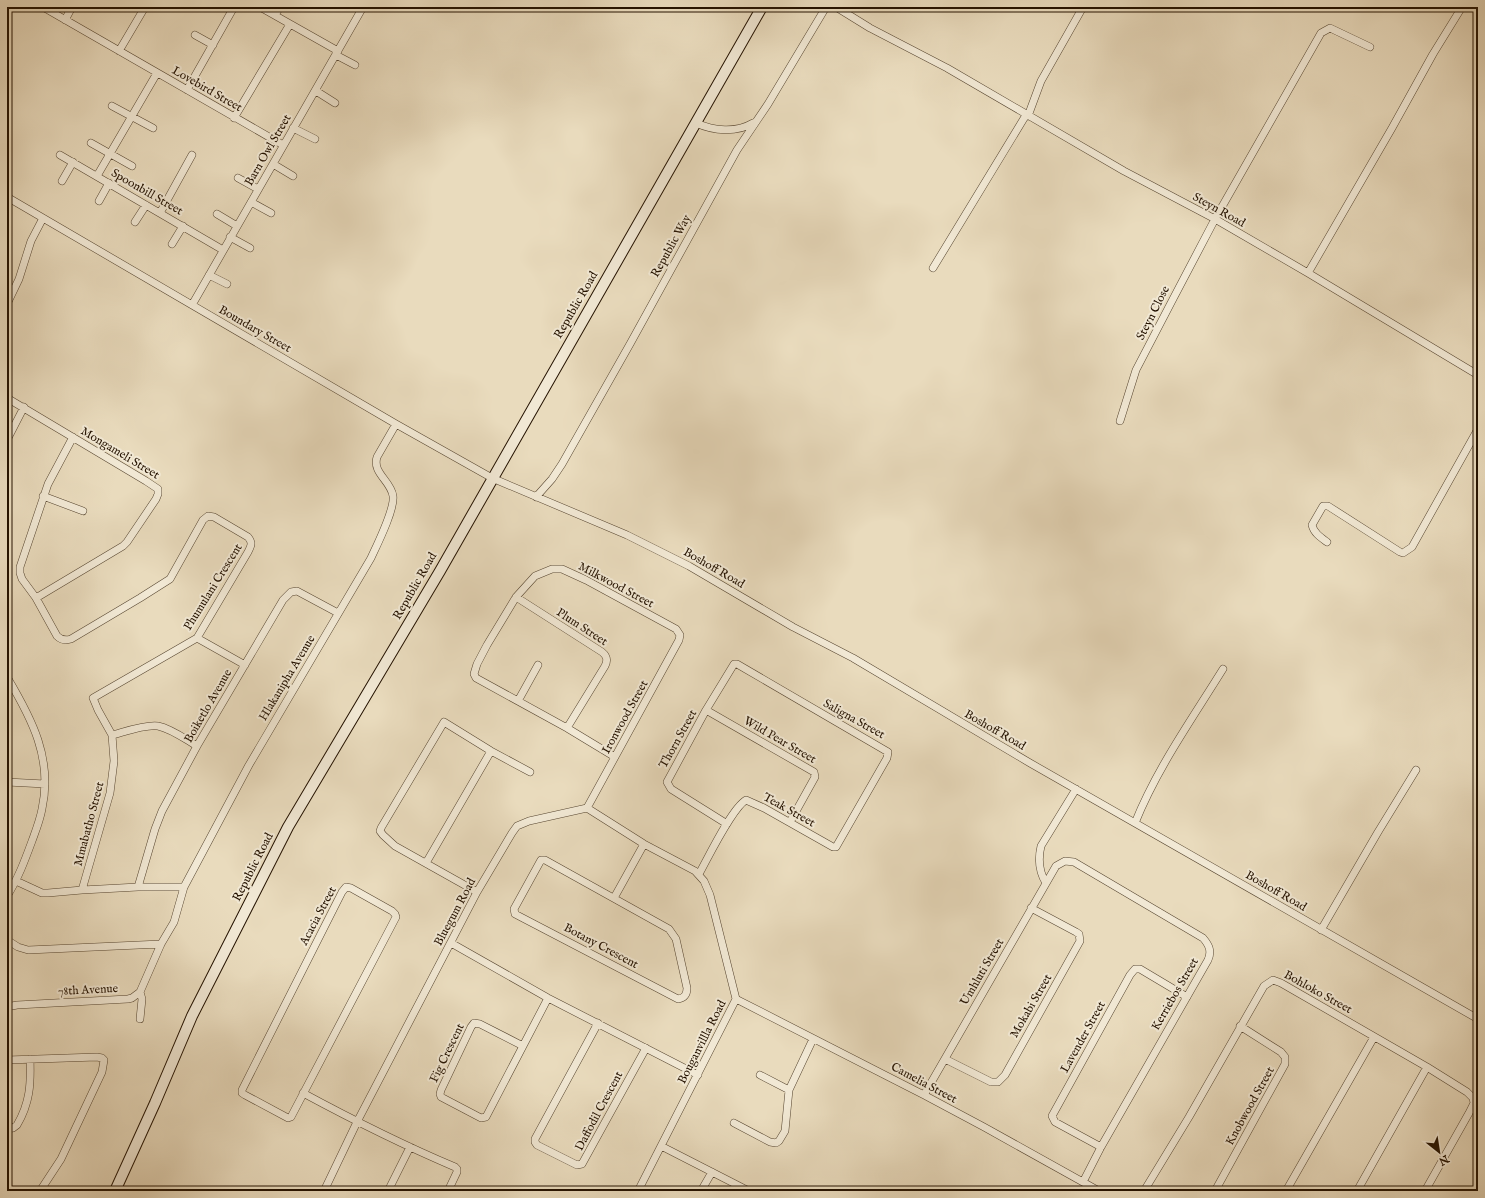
<svg xmlns="http://www.w3.org/2000/svg" width="1485" height="1198" viewBox="0 0 1485 1198" font-family="'IM FELL English',serif">
  <style>
    .lines { fill: none; stroke-linecap: round; stroke-linejoin: round }
    .street-casing { stroke: #55442f; stroke-width: 8 }
    .secondary-casing { stroke: #241200; stroke-width: 12 }
    .street { stroke: #f1e8d4; stroke-width: 7 }
    .secondary { stroke: #f1e8d4; stroke-width: 10 }
    .labels { text-anchor: middle; dominant-baseline: central; stroke-width: 4; stroke-linejoin: round; paint-order: stroke }
    .street-label { font-size: 12px; fill: #241200; stroke: #f1e8d4 }
  </style>
  <rect width="100%" height="100%" fill="#e9dbbd"/>
  <filter id="stains"><feTurbulence type="fractalNoise" baseFrequency=".005" numOctaves="4"/><feColorMatrix values="0 0 0 0 .2 0 0 0 0 .09 0 0 0 0 .02 0 0 0 .5 -.17"/></filter>
  <radialGradient id="worn" r=".72"><stop offset=".6" stop-color="#630" stop-opacity="0"/><stop offset="1" stop-color="#630" stop-opacity=".3"/></radialGradient>
  <g class="lines">
    <g class="street-casing">
      <path id="street" d="M43 7 283 145
        M260 7 338 51
        M836 7 870 28 947 68 1124 171 1215 219 1308 273 1478 375
        M275 15 280 7
        M65 20 72 7
        M195 35 213 45
        M119 51 145 7
        M336 55 355 65
        M187 90 234 7
        M316 91 335 103
        M112 106 153 128
        M1028 116 1041 81 1083 7
        M234 118 290 24
        M696 123C714 131 736 133 753 123
        M293 128 315 139
        M91 143 132 166
        M60 155 223 250
        M273 164 293 176
        M97 176 157 73
        M238 178 258 189
        M62 181 73 162
        M7 197 396 424 492 478 627 535 689 566 793 627 853 658 1030 763 1478 1019
        M99 201 109 183
        M251 202 271 213
        M160 213 192 155
        M217 214 237 226
        M135 222 146 205
        M230 237 250 248
        M172 244 183 226
        M933 268 1026 115
        M1308 273 1392 128 1433 54 1462 7
        M209 275 227 284
        M7 304 19 279 31 241 43 218
        M192 305 363 7
        M7 398 146 481 158 489V494L156 499 127 542 123 546 36 598
        M1120 421 1136 370 1173 299 1215 219 1321 33 1330 28 1370 47
        M73 437 48 484 20 567V573L22 579 36 598 57 636C61 640 65 641 71 639L140 598 170 579 203 520 208 516 214 517 248 537C253 543 251 546 248 552L197 638 93 698 98 710 112 735 114 761 110 793 82 890
        M7 440 24 407
        M43 496 83 511
        M536 497 552 479 562 464 630 344 737 150 768 104 826 7
        M1327 542C1320 537 1314 533 1312 525L1323 506H1328L1400 552 1403 553 1412 547 1478 429
        M516 597 602 652C607 656 608 660 605 666L567 728
        M197 638 245 665
        M7 677C32 719 53 759 42 809 40 820 36 830 32 841 25 860 18 879 7 896
        M518 701 538 665
        M706 710 814 772 815 777 790 822
        M112 735C124 732 146 724 158 726 172 729 185 739 197 746
        M7 782 45 784
        M587 808 679 640 680 635 676 629 586 580 562 569H552L535 576 516 597 487 645 477 664 474 674 476 678 567 728 615 757
        M1135 823C1157 768 1192 719 1223 669
        M541 860H545L669 929 676 939 687 988C687 995 684 998 678 999L515 914 514 909Z
        M426 863 491 751
        M699 874C708 858 732 808 746 800L764 808 833 847H836L887 758 888 752 737 664H734L706 710 667 782 671 789 727 824
        M16 881 42 893H48L82 890 138 887H184
        M1046 883C1039 872 1038 859 1041 846L1076 789
        M138 887 155 829 162 811 197 746 283 600 291 592 297 591 338 613
        M346 887 351 888 392 911 395 914 396 917 291 1117 288 1118 245 1095 242 1093V1090L342 892Z
        M477 892 395 846 383 835 380 831 381 828 444 722 491 751 530 772
        M614 898 644 844
        M1321 930 1378 832 1416 770
        M7 940 18 947 28 950 161 944
        M451 943 548 998 698 1075
        M736 999 924 1095 984 1127 1099 1191
        M7 1007 17 1005 128 999 132 998 140 992 161 944 174 922 184 887 249 765 371 558C377 545 395 509 393 496 391 481 372 473 377 457L396 424
        M140 1019 142 999 140 992
        M598 1023 535 1139V1142L537 1145 577 1165 582 1164 646 1048
        M523 1046 480 1024 474 1023 471 1027 441 1090 440 1094 441 1097 481 1118 486 1117 548 998
        M945 1059 991 1082H998L1005 1075 1080 941 1079 934 1076 932 1031 908
        M7 1060 97 1057 102 1058 104 1060 102 1072 61 1159 40 1191
        M760 1075 789 1090
        M303 1093C353 1120 403 1145 455 1167L457 1169V1172L448 1191
        M924 1095 1056 866 1065 861 1074 862 1203 938C1209 945 1212 951 1208 960L1101 1147 1083 1182
        M734 1123 770 1142 776 1143 779 1141 785 1131 789 1090 813 1039
        M7 1129 13 1128 17 1125C30 1103 31 1084 30 1059
        M661 1146 749 1191
        M1101 1147 1055 1122 1052 1116 1130 975 1135 969H1140L1187 997
        M324 1191 357 1122 477 892 512 833 517 826 529 821 587 808 644 844 695 871 704 881 710 895 736 999 638 1191
        M388 1191 410 1147
        M701 1191 712 1172
        M1144 1191 1189 1117 1264 986 1273 980 1281 983 1427 1067 1467 1092 1473 1098 1474 1103 1469 1113 1425 1191
        M1215 1191 1285 1064V1057L1281 1052 1240 1026
        M1286 1191 1374 1037
        M1357 1191 1427 1067"/>
    </g>
    <g class="secondary-casing">
      <path id="secondary" d="M115 1191 155 1103 192 1016 288 827 440 571 762 7"/>
    </g>
    <use href="#street" class="street"/>
    <use href="#secondary" class="secondary"/>
  </g>
  <g class="labels">
    <g class="street-label">
      <text transform="translate(207 89) rotate(30)">Lovebird Street</text>
      <text transform="translate(268 150) rotate(-60)">Barn Owl Street</text>
      <text transform="translate(147 192) rotate(30)">Spoonbill Street</text>
      <text transform="translate(1219 210) rotate(29)">Steyn Road</text>
      <text transform="translate(671 246) rotate(-61)">Republic Way</text>
      <text transform="translate(576 305) rotate(-60)">Republic Road</text>
      <text transform="translate(1153 313) rotate(-63)">Steyn Close</text>
      <text transform="translate(255 329) rotate(30)">Boundary Street</text>
      <text transform="translate(120 453) rotate(31)">Mongameli Street</text>
      <text transform="translate(714 568) rotate(30)">Boshoff Road</text>
      <text transform="translate(616 585) rotate(28)">Milkwood Street</text>
      <text transform="translate(415 586) rotate(-60)">Republic Road</text>
      <text transform="translate(213 587) rotate(-58)">Phumulani Crescent</text>
      <text transform="translate(582 627) rotate(33)">Plum Street</text>
      <text transform="translate(287 678) rotate(-59)">Hlakanipha Avenue</text>
      <text transform="translate(208 706) rotate(-60)">Boiketlo Avenue</text>
      <text transform="translate(625 717) rotate(-61)">Ironwood Street</text>
      <text transform="translate(854 719) rotate(29)">Saligna Street</text>
      <text transform="translate(995 730) rotate(30)">Boshoff Road</text>
      <text transform="translate(678 739) rotate(-61)">Thorn Street</text>
      <text transform="translate(780 740) rotate(30)">Wild Pear Street</text>
      <text transform="translate(789 810) rotate(29)">Teak Street</text>
      <text transform="translate(89 824) rotate(-75)">Mmabatho Street</text>
      <text transform="translate(253 867) rotate(-63)">Republic Road</text>
      <text transform="translate(1276 891) rotate(30)">Boshoff Road</text>
      <text transform="translate(455 912) rotate(-62)">Bluegum Road</text>
      <text transform="translate(318 916) rotate(-62)">Acacia Street</text>
      <text transform="translate(601 946) rotate(28)">Botany Crescent</text>
      <text transform="translate(982 972) rotate(-60)">Umhluti Street</text>
      <text transform="translate(88 990) rotate(-3)">78th Avenue</text>
      <text transform="translate(1318 992) rotate(29)">Bohloko Street</text>
      <text transform="translate(1175 994) rotate(-60)">Kerriebos Street</text>
      <text transform="translate(1031 1006) rotate(-60)">Mokabi Street</text>
      <text transform="translate(1083 1037) rotate(-61)">Lavender Street</text>
      <text transform="translate(702 1042) rotate(-63)">Bouganvillla Road</text>
      <text transform="translate(447 1053) rotate(-64)">Fig Crescent</text>
      <text transform="translate(924 1083) rotate(28)">Camelia Street</text>
      <text transform="translate(1250 1106) rotate(-61)">Knobwood Street</text>
      <text transform="translate(599 1111) rotate(-62)">Daffodil Crescent</text>
    </g>
  </g>
  <rect width="1485" height="1198" fill="none" stroke="#e9dbbd" stroke-width="24"/>
  <rect x="8" y="8" width="1469" height="1182" fill="none" stroke="#241200" stroke-width="2"/>
  <rect x="12" y="12" width="1461" height="1174" fill="none" stroke="#241200"/>
  <g transform="translate(1439 1152) rotate(150)" stroke="#f1e8d4" stroke-width="3" paint-order="stroke">
  <path d="M0-3L7 15L0 10L-7 15Z" fill="#241200"/>
  <text y="-6" font-size="11" font-weight="bold" text-anchor="middle" fill="#241200">N</text>
  </g>
  <rect width="100%" height="100%" filter="url(#stains)"/>
  <rect width="100%" height="100%" fill="url(#worn)"/>
</svg>
